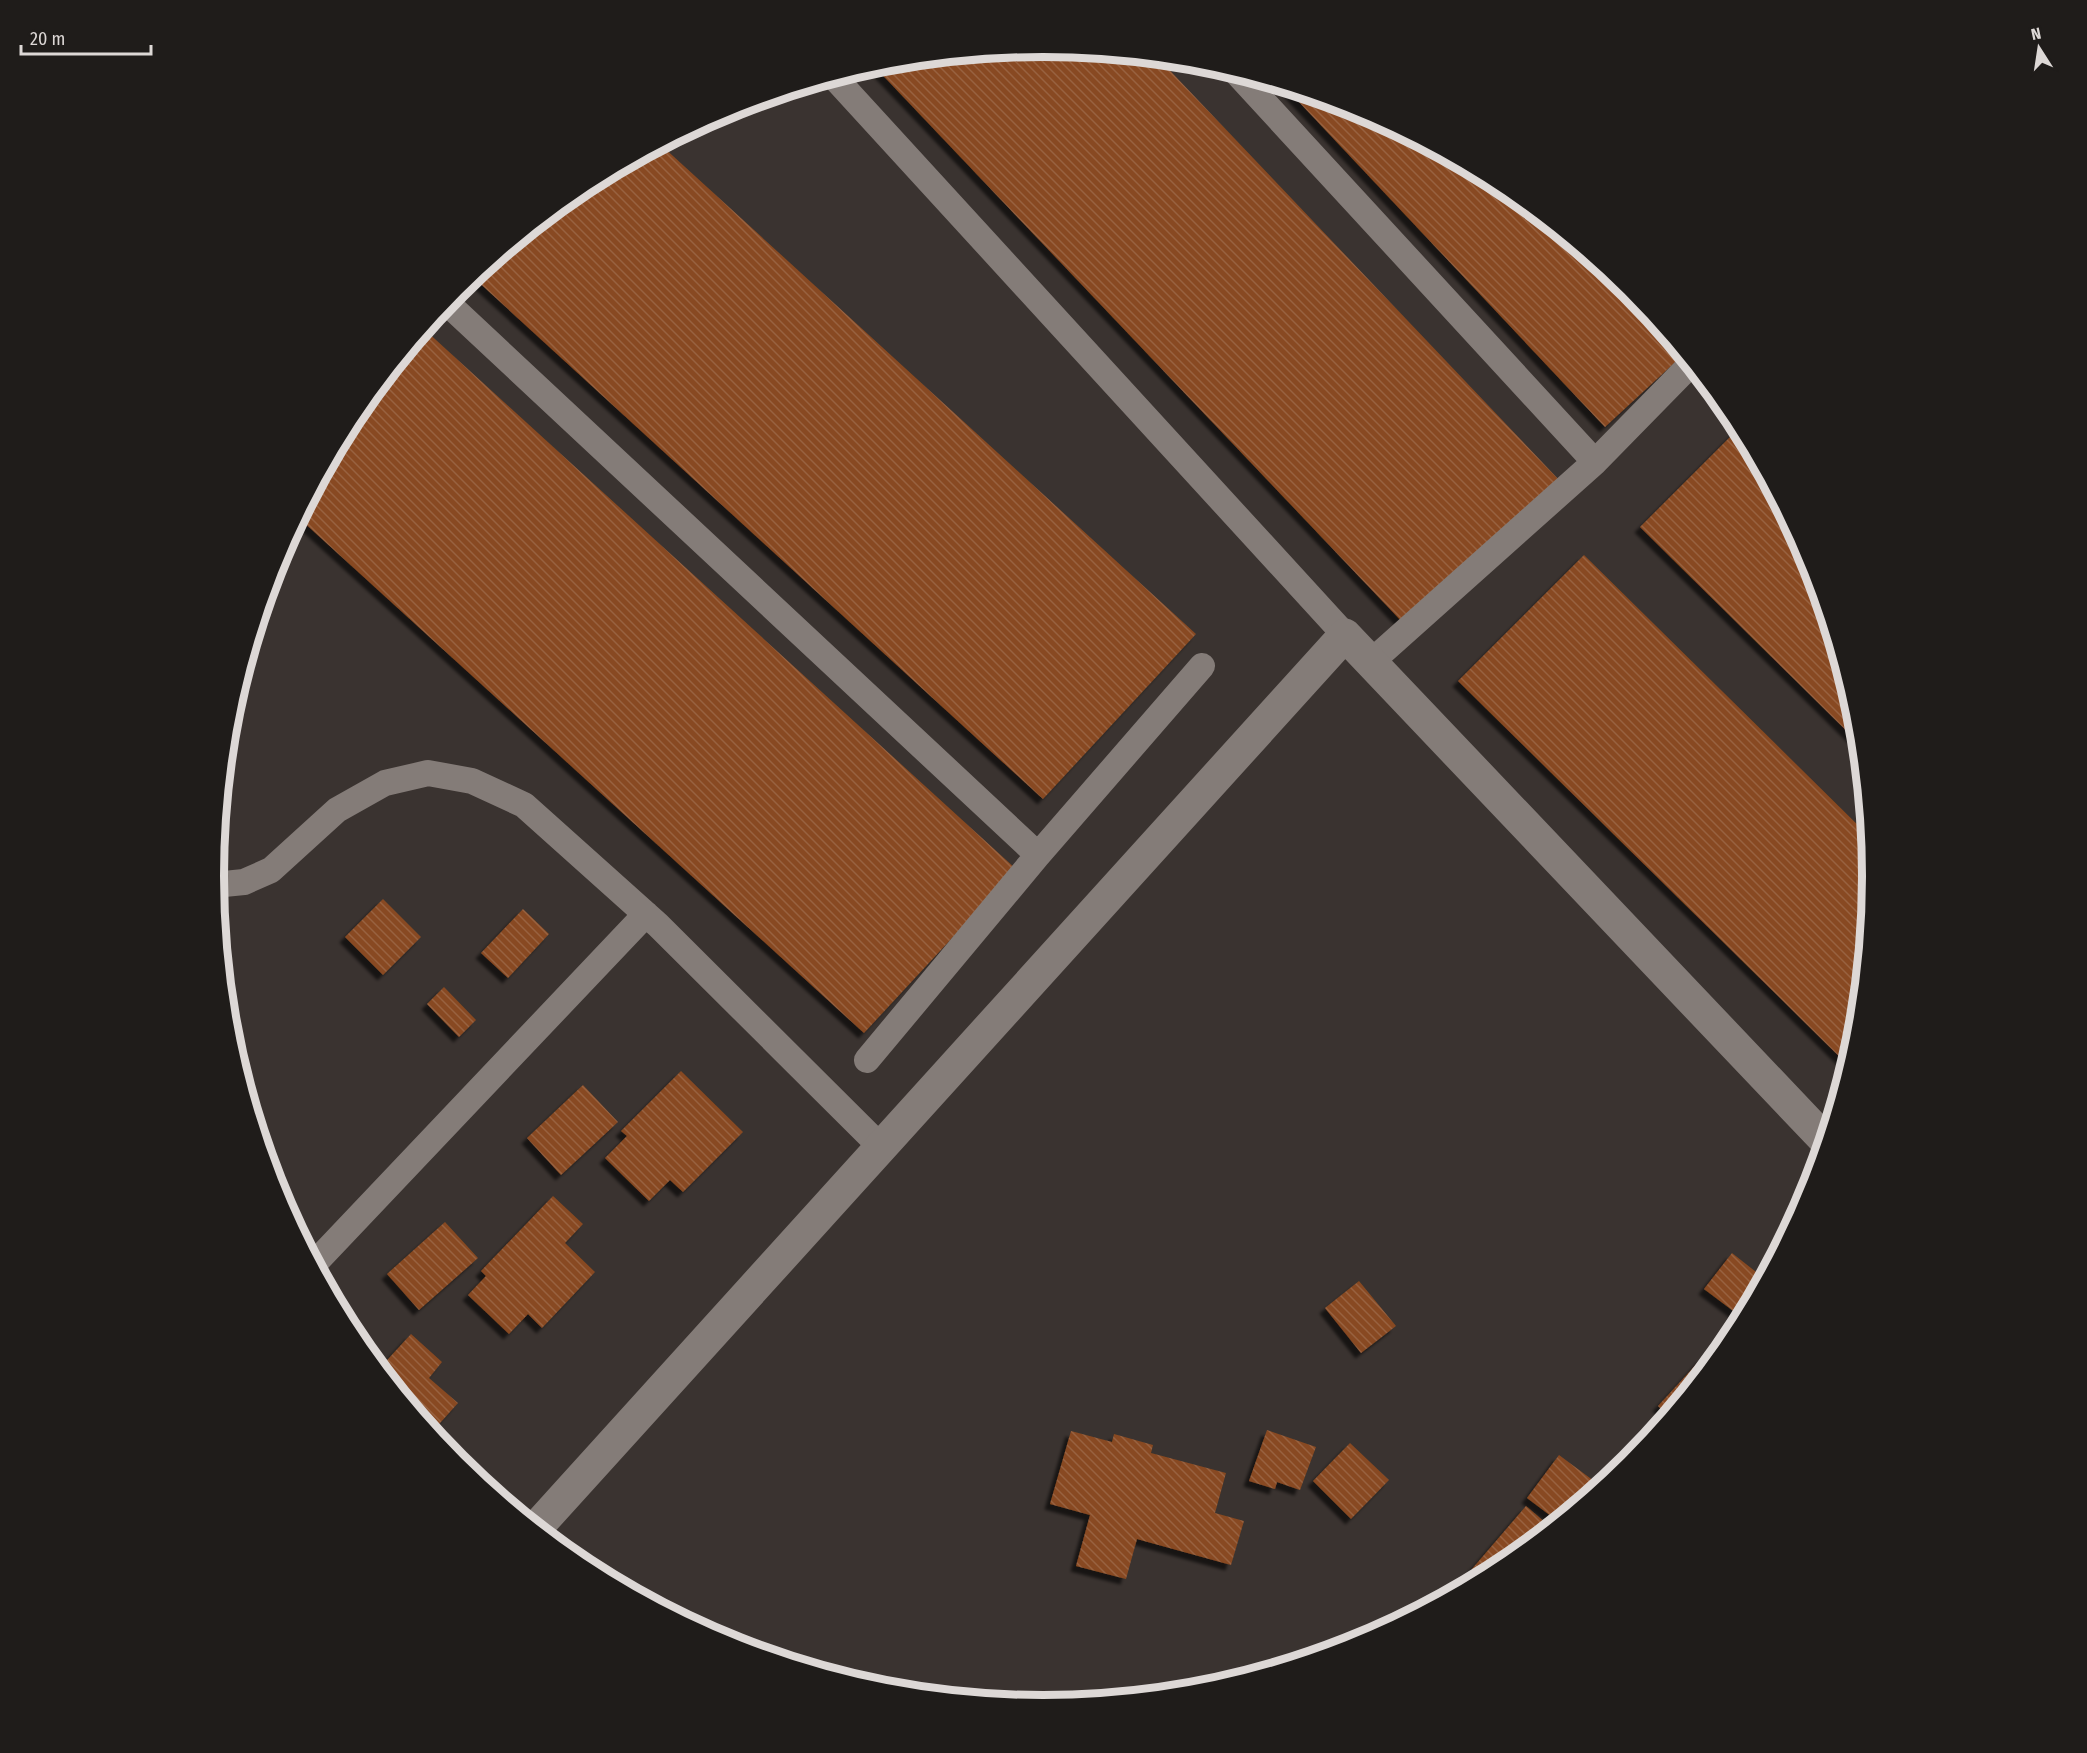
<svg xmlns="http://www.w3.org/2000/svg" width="2087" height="1753" viewBox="0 0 2087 1753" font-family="'Fira Sans Condensed',sans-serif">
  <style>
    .building { fill: url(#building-back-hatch); filter: url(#shadow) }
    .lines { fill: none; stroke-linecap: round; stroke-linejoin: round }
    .service { stroke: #847c78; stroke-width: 26 }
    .minor { stroke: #847c78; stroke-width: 33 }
    .rim { fill: none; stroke: #ddd8d6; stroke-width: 8 }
  </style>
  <defs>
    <pattern id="building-back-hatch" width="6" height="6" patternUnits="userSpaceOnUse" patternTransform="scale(1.5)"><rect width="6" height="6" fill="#884920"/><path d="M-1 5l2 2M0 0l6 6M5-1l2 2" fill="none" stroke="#986240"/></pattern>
    <filter id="shadow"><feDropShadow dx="-5.5" dy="5.5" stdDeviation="1.5" flood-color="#0009"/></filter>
  </defs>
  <rect width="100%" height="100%" fill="#3a3330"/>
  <path class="building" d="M1044 47 1158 58 1562 483 1408 628 873 65 882 62Z
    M1284 86 1361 110 1505 187 1631 290 1684 354 1605 427Z
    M661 145 1196 634 1043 799 473 277 583 186Z
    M424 329 1016 869 864 1033 299 518 354 415Z
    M1740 427 1810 559 1858 715 1861 745 1640 527Z
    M1584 555 1870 837 1873 877 1857 1039 1849 1066 1458 681Z
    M383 899 421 937 383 975 345 937Z
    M523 909 549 934 508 978 481 953Z
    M444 987 476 1020 459 1037 427 1004Z
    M681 1071 743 1132 683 1192 670 1180 649 1201 605 1158 627 1136 621 1131Z
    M583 1085 618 1122 561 1175 527 1138Z
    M553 1196 583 1224 565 1243 595 1272 542 1328 528 1314 509 1334 468 1295 486 1276 481 1271Z
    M445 1222 478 1258 419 1310 387 1274Z
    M1732 1253 1765 1279 1744 1319 1704 1289Z
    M1359 1281 1396 1326 1361 1353 1325 1308Z
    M411 1334 442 1362 429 1378 458 1403 431 1433 379 1369Z
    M1703 1357 1711 1365 1669 1416 1658 1406Z
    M1267 1430 1316 1447 1300 1490 1277 1482 1275 1489 1249 1481Z
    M1071 1431 1112 1442 1114 1434 1153 1445 1151 1453 1226 1473 1215 1513 1244 1521 1231 1565 1137 1539 1126 1579 1076 1566 1090 1515 1050 1504Z
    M1350 1443 1389 1480 1351 1519 1313 1481Z
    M1559 1455 1594 1481 1569 1514 1559 1522 1527 1498Z
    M1526 1506 1547 1524 1523 1551 1504 1567 1483 1578 1472 1569Z
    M1468 1576 1475 1583 1452 1595V1594Z"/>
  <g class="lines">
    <path class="service" d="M1236 72 1595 462
      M834 77 1345 635
      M446 302 1038 855 1202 666
      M1371 662 1595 462 1691 364
      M214 885 244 882 271 870 337 810 385 783 428 773 472 781 524 805 658 925 881 1147
      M867 1060 1038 855
      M314 1264 646 914"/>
    <path class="minor" d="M536 1528 1345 635 1826 1141"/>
  </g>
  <path d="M0 0H2087V1753H0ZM224 876a819 819 0 1 1 1638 0a819 819 0 1 1-1638 0Z" fill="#1f1c1a" fill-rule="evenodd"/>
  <path class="rim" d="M224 876a819 819 0 1 1 1638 0a819 819 0 1 1-1638 0Z"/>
  <g transform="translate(2039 48) rotate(348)" stroke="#1f1c1a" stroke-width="4.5" paint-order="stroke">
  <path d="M0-4.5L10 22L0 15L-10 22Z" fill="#ddd8d6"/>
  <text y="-9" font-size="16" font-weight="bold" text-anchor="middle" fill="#ddd8d6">N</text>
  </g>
  <path d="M21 45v9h130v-9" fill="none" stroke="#ddd8d6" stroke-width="3"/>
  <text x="30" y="45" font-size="18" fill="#ddd8d6" stroke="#1f1c1a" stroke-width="4.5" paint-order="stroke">20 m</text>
</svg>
